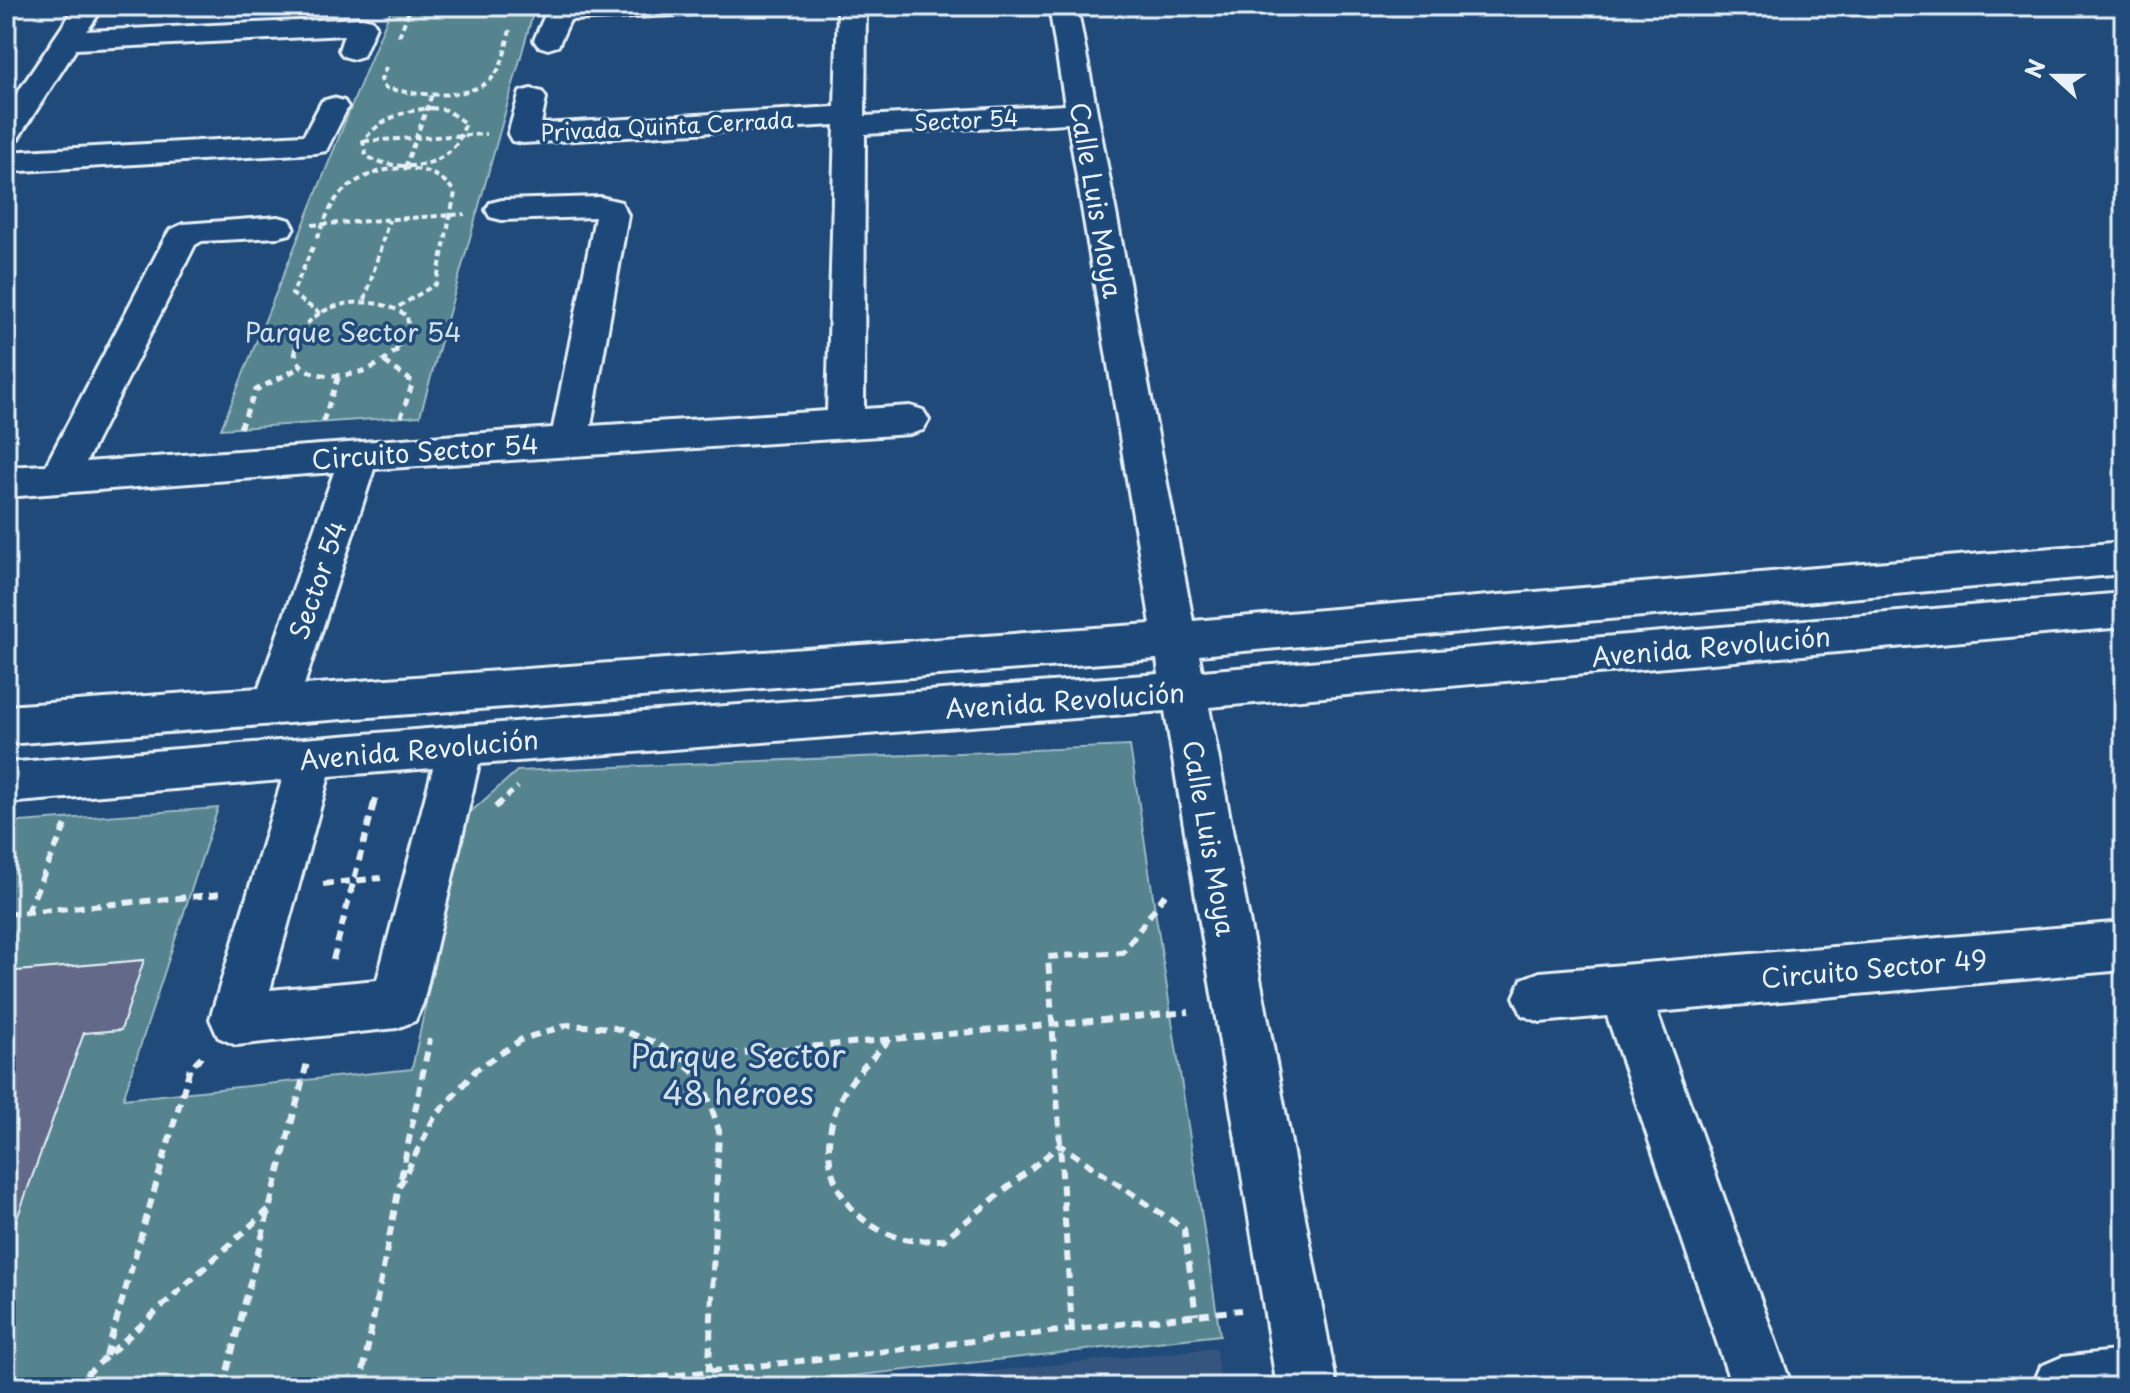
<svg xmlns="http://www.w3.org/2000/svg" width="2130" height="1393" viewBox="0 0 2130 1393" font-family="'Playpen Sans',sans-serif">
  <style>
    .built { fill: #34547e }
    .green { fill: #54848e; stroke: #9ebac3; stroke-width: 2 }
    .building { fill: #646b89; stroke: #e8f1f8; stroke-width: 2 }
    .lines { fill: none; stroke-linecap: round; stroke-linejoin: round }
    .minor-casing { stroke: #e8f1f8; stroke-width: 6 }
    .path-far2 { stroke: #e8f1f8; stroke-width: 4; stroke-dasharray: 6 4; stroke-linecap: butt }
    .path-far1 { stroke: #e8f1f8; stroke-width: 5; stroke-dasharray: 7 6; stroke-linecap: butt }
    .path { stroke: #e8f1f8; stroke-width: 6; stroke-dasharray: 10 7; stroke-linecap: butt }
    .minor { fill: #1f4a7a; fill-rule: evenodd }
    .labels { text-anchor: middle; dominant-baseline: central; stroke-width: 7; stroke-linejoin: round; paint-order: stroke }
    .far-street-label { font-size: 22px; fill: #e8f1f8; stroke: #1f4a7a }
    .street-label { font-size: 26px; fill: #e8f1f8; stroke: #1f4a7a }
    .park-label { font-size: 26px; fill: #d2e1e8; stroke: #1f4a7a }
    .near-park-label { font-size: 32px; fill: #d2e1e8; stroke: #1f4a7a }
  </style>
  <rect width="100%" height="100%" fill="#1f4a7a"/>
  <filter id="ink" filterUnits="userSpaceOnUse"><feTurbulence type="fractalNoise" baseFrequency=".0125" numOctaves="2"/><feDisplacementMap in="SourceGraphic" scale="16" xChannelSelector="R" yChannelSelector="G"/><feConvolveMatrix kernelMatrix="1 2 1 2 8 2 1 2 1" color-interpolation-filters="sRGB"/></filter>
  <g filter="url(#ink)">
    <path class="built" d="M1216 1348 1221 1387H837Z"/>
    <path class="green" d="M392 6H535L420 416 221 429Z
      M1130 746 1220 1335 753 1387H6V823L218 808 123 1099 412 1069 466 816 517 771Z"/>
    <path class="building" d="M144 960 121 1030 84 1033 6 1249V972Z"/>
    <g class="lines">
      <g class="minor-casing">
        <path id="minor" d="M76 6H104L87 31 362 18 372 20 376 26 363 56 353 59 343 56 339 50 344 35 76 49 17 140 6 142V110Z
          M549 6H711L707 12 697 14 570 20 558 46 548 49 538 46 534 40Z
          M838 6H866L865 116 1065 105 1049 6H1077L1193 621 2124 542V574L1199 655 1202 671 2124 593V627L1209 707 1337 1387H1277L1165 711 479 764 423 1003 415 1021 397 1028 236 1045 218 1037 210 1019 282 780 6 803V763L576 717 1159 674 1157 659 6 744V706L259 688 334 472 6 497V467L46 465 165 238 170 230 183 224 278 217 290 220 294 227 290 234 278 237 202 241 195 245 86 462 553 428 595 217 502 220 490 217 486 210 490 203 502 200 600 197 621 202 628 215 591 426 827 411 835 125 523 143 512 141 508 134 520 92 531 89 542 92 546 98 541 124 835 107ZM1068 123 1151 624 304 685 374 469 910 434 923 430 929 420 923 410 910 406 864 409 865 134ZM433 768 377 980 270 990 329 776Z
          M333 98 344 101 348 107 326 151 315 153 6 172V152L304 135 322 101Z
          M2124 922V970L1657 1012 1792 1387H1732L1607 1016 1540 1022 1522 1015 1514 997 1522 979 1540 972Z
          M2124 1350V1387H2032L2041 1366 2062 1357Z"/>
      </g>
      <path class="path-far2" d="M399 36 411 6
        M386 67 381 80 385 88C415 95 469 102 493 77 504 65 506 45 510 30
        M431 108 446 110 465 123C455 169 403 175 366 156L363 141C381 118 403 111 431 108Z
        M364 141 486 134
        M405 167 433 92
        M312 225 465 214
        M317 238C324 223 329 207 340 194 369 164 431 156 455 193L436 284 398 307
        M313 247 292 294 321 314
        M365 300 389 220
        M295 351C301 301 372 290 407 316L409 330 395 351"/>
      <path class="path-far1" d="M295 349C295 384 350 378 371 368 381 363 389 357 398 349
        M385 362 413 382 401 417
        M323 421 339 376
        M240 428 256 390 301 367
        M374 805 376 796
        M497 805 518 787"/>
      <path class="path" d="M495 807 500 803
        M323 884 381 878
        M27 912 67 822
        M6 914 222 894
        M333 960 374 803
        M890 1039C874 1057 854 1074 842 1096 812 1154 835 1219 900 1238 913 1242 929 1240 943 1240L1060 1145 1184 1229 1196 1315
        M677 1059 1189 1012
        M401 1178 430 1039
        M1072 1330 1048 957 1123 952 1169 889
        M106 1356 190 1068 203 1055
        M6 1386 11 1387
        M73 1387 268 1210
        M223 1387 307 1063
        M360 1387 399 1187 434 1118 476 1070 522 1039 568 1025 615 1028 659 1044 702 1079 719 1131 708 1387
        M575 1387 1241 1310"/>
      <use href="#minor" class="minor"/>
    </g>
  </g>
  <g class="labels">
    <g class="far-street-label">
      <text transform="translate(966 119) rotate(-3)">Sector 54</text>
      <text transform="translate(667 125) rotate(-3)">Privada Quinta Cerrada</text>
    </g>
    <g class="street-label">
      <text transform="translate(1097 200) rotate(80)">Calle Luis Moya</text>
      <text transform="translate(425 451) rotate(-4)">Circuito Sector 54</text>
      <text transform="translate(317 580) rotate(-71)">Sector 54</text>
      <text transform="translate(1711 646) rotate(-5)">Avenida Revolución</text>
      <text transform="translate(1065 700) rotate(-4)">Avenida Revolución</text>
      <text transform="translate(419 749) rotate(-5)">Avenida Revolución</text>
      <text transform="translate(1210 838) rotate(80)">Calle Luis Moya</text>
      <text transform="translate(1874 968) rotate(-5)">Circuito Sector 49</text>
    </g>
    <g class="park-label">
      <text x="353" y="331">Parque Sector 54</text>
    </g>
    <g class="near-park-label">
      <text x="738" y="1055">Parque Sector<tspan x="738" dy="37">48 héroes</tspan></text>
    </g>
  </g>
  <rect width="2130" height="1393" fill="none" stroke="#1f4a7a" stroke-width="32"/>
  <rect x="16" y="16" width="2098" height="1361" fill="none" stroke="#e8f1f8" stroke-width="3" filter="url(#ink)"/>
  <g transform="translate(2054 76) rotate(291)" stroke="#1f4a7a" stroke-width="6" paint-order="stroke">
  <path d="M0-6L14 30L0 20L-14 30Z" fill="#e8f1f8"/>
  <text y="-12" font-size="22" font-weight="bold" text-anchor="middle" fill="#e8f1f8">N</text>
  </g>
</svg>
